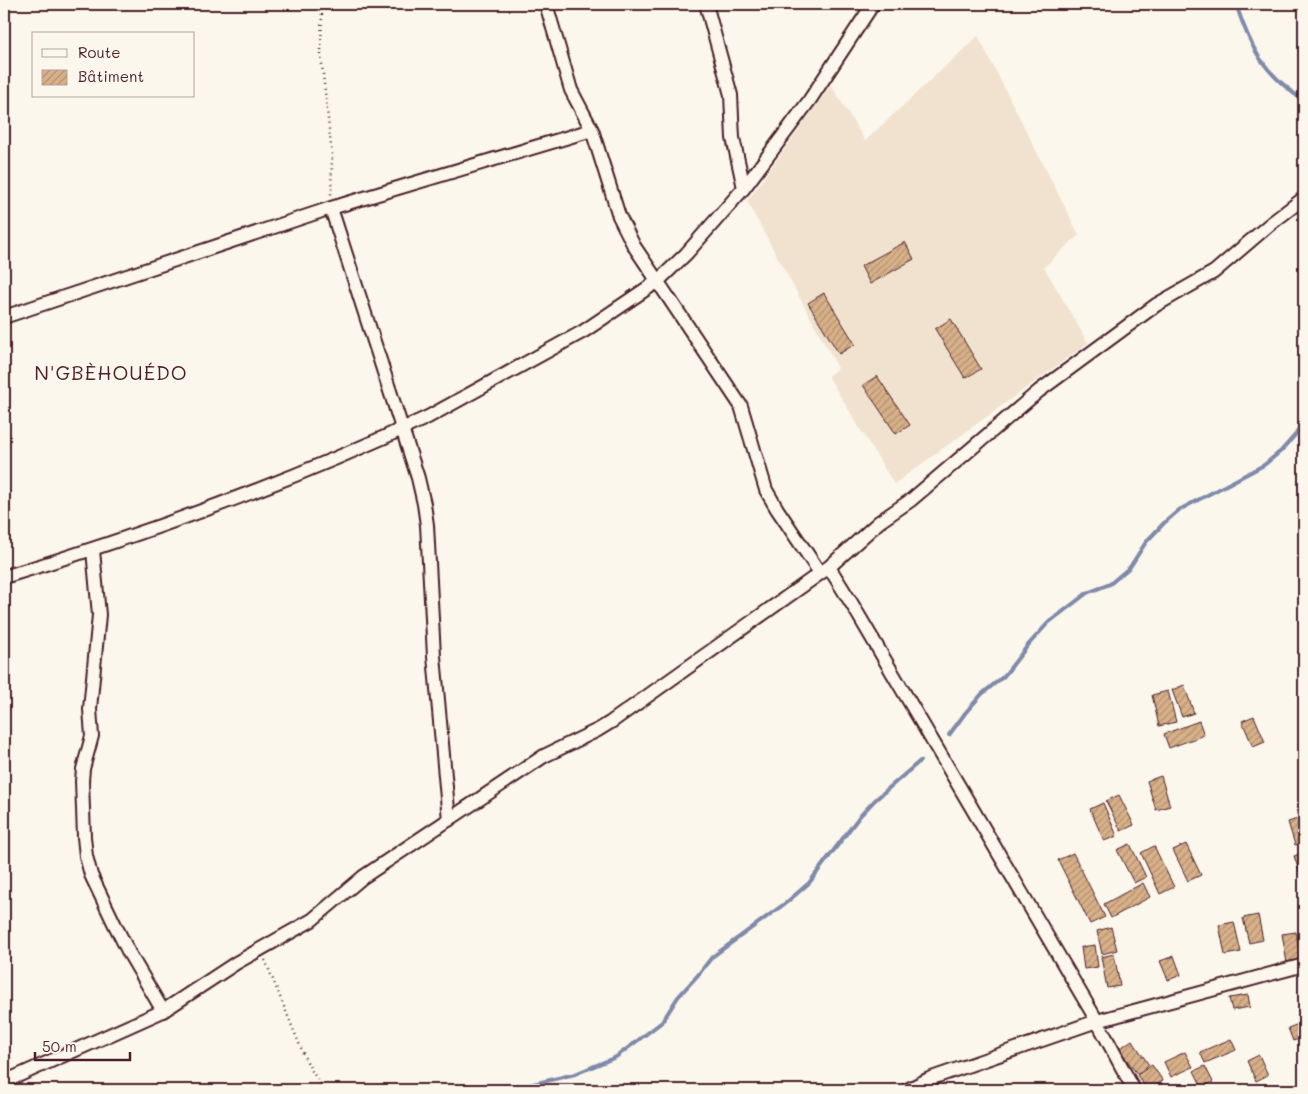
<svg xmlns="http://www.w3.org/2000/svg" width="1308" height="1094" viewBox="0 0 1308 1094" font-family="Mali,sans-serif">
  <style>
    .built { fill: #f0e2ce }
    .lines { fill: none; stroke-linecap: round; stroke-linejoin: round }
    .stream { stroke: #7f8aaa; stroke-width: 4 }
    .building { fill: url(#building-hatch); stroke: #4a1f2b }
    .minor-casing { stroke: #4a1f2b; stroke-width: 16 }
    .path { stroke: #4a1f2b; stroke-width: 2.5; stroke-dasharray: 1 4; stroke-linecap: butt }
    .minor { stroke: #fbf7ec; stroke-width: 12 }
    .labels { text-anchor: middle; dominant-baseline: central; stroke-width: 4; stroke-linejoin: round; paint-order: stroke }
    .quarter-label { font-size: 20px; letter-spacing: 1px; fill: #4a1f2b; stroke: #fbf7ec }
  </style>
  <defs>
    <pattern id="building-hatch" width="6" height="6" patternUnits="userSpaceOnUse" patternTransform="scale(1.25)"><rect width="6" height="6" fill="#d8b189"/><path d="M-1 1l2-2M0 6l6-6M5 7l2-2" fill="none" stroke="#b18f70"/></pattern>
  </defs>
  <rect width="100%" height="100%" fill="#fbf7ec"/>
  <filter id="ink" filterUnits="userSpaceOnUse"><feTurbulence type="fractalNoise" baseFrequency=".02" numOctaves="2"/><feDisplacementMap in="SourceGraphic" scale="10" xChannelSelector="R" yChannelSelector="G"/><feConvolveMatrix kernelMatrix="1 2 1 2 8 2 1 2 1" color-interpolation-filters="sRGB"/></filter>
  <g filter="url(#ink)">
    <path class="built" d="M978 36 1079 235 1044 267 1088 343 894 484 828 376 838 368 747 201 831 85 865 141Z"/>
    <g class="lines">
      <path class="stream" d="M1236 4C1251 50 1264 73 1304 101
        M949 735 966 712 982 694 1004 676 1029 644 1048 623 1087 593 1110 584 1130 567 1146 542 1164 523 1179 510 1264 465 1281 451 1296 434 1304 417
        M515 1090 525 1086 575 1074 616 1057 662 1022 678 997 698 975 712 957 787 902 809 883 859 817 875 800 920 761"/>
    </g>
    <path class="building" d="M905 242 914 259 870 284 861 266Z
      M824 293 855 344 839 354 808 303Z
      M951 319 981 369 965 378 935 329Z
      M877 376 910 425 896 434 863 385Z
      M1184 685 1194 713 1182 717 1172 690Z
      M1168 691 1176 722 1159 726 1152 695Z
      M1254 716 1265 742 1253 747 1242 721Z
      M1199 721 1204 735 1169 748 1164 734Z
      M1161 776 1170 806 1156 810 1147 781Z
      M1119 795 1134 825 1121 831 1106 801Z
      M1103 803 1117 836 1104 841 1090 809Z
      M1304 817V843L1295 845 1288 822Z
      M1130 844 1146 877 1134 883 1117 850Z
      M1186 844 1201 875 1188 881 1173 850Z
      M1154 846 1174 887 1160 894 1141 853Z
      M1304 852V873L1300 874 1294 856Z
      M1073 853 1105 917 1090 924 1058 860Z
      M1143 883 1150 897 1111 918 1104 904Z
      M1258 915 1263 940 1249 943 1243 918Z
      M1234 922 1241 952 1225 955 1219 925Z
      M1111 927 1117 950 1102 954 1097 931Z
      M1296 932 1301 960 1287 963 1282 934Z
      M1095 945 1098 967 1084 969 1081 947Z
      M1114 954 1120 986 1107 988 1101 957Z
      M1174 956 1181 975 1168 980 1160 961Z
      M1248 995 1250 1007 1232 1010 1229 998Z
      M1304 1022V1037L1293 1041 1288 1028Z
      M1231 1039 1236 1050 1205 1063 1200 1052Z
      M1132 1040 1149 1065 1137 1074 1119 1049Z
      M1185 1052 1193 1067 1171 1077 1164 1062Z
      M1259 1055 1268 1075 1256 1081 1247 1061Z
      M1152 1065 1163 1081 1147 1090 1137 1075Z
      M1205 1066 1213 1082 1202 1087 1194 1071Z"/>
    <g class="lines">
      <g class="minor-casing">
        <path id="minor" d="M546 4 571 90 592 130 619 216 634 246 741 406 766 490 777 509 820 573
          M706 4 731 95 733 138 744 188
          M331 208 418 478 424 504 427 525 434 656 449 820
          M4 317 331 208 592 130
          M93 550 99 615 90 709 92 736 83 769 82 781 84 837 86 856 91 875 114 923 129 953 163 1011
          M829 567 852 604 1097 1021 1134 1090
          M4 577C148 533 291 482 428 417L584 331 658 281 686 254 744 188 809 101 873 4
          M4 1082 163 1011 236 963 312 920 363 877 544 756 598 730 611 722 829 567 879 522 911 500 1039 391 1156 305 1214 272 1269 225 1304 198
          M907 1090 929 1079 1097 1021 1304 965"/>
      </g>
      <path class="path" d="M322 4 321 56 332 155 331 197
        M265 960 305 1058 313 1073 325 1090"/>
      <use href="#minor" class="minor"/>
    </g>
  </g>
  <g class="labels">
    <g class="quarter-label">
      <text x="111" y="372">N'GBÈHOUÉDO</text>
    </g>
  </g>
  <rect width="1308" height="1094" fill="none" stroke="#fbf7ec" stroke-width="20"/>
  <rect x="10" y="10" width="1288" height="1074" fill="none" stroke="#4a1f2b" stroke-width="2" filter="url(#ink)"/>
  <rect x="32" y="32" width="162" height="65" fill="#fbf7ec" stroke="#b4a19f"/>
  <rect x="42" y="49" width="25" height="8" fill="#fbf7ec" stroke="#b4a19f"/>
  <text x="78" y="58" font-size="15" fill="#4a1f2b">Route</text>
  <rect x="42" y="70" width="25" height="15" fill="url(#building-hatch)" stroke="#b4a19f"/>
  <text x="78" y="82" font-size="15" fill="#4a1f2b">Bâtiment</text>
  <path d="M35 1052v8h95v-8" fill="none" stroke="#4a1f2b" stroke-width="2.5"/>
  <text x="42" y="1052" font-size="15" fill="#4a1f2b" stroke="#fbf7ec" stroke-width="4" paint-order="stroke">50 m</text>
</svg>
